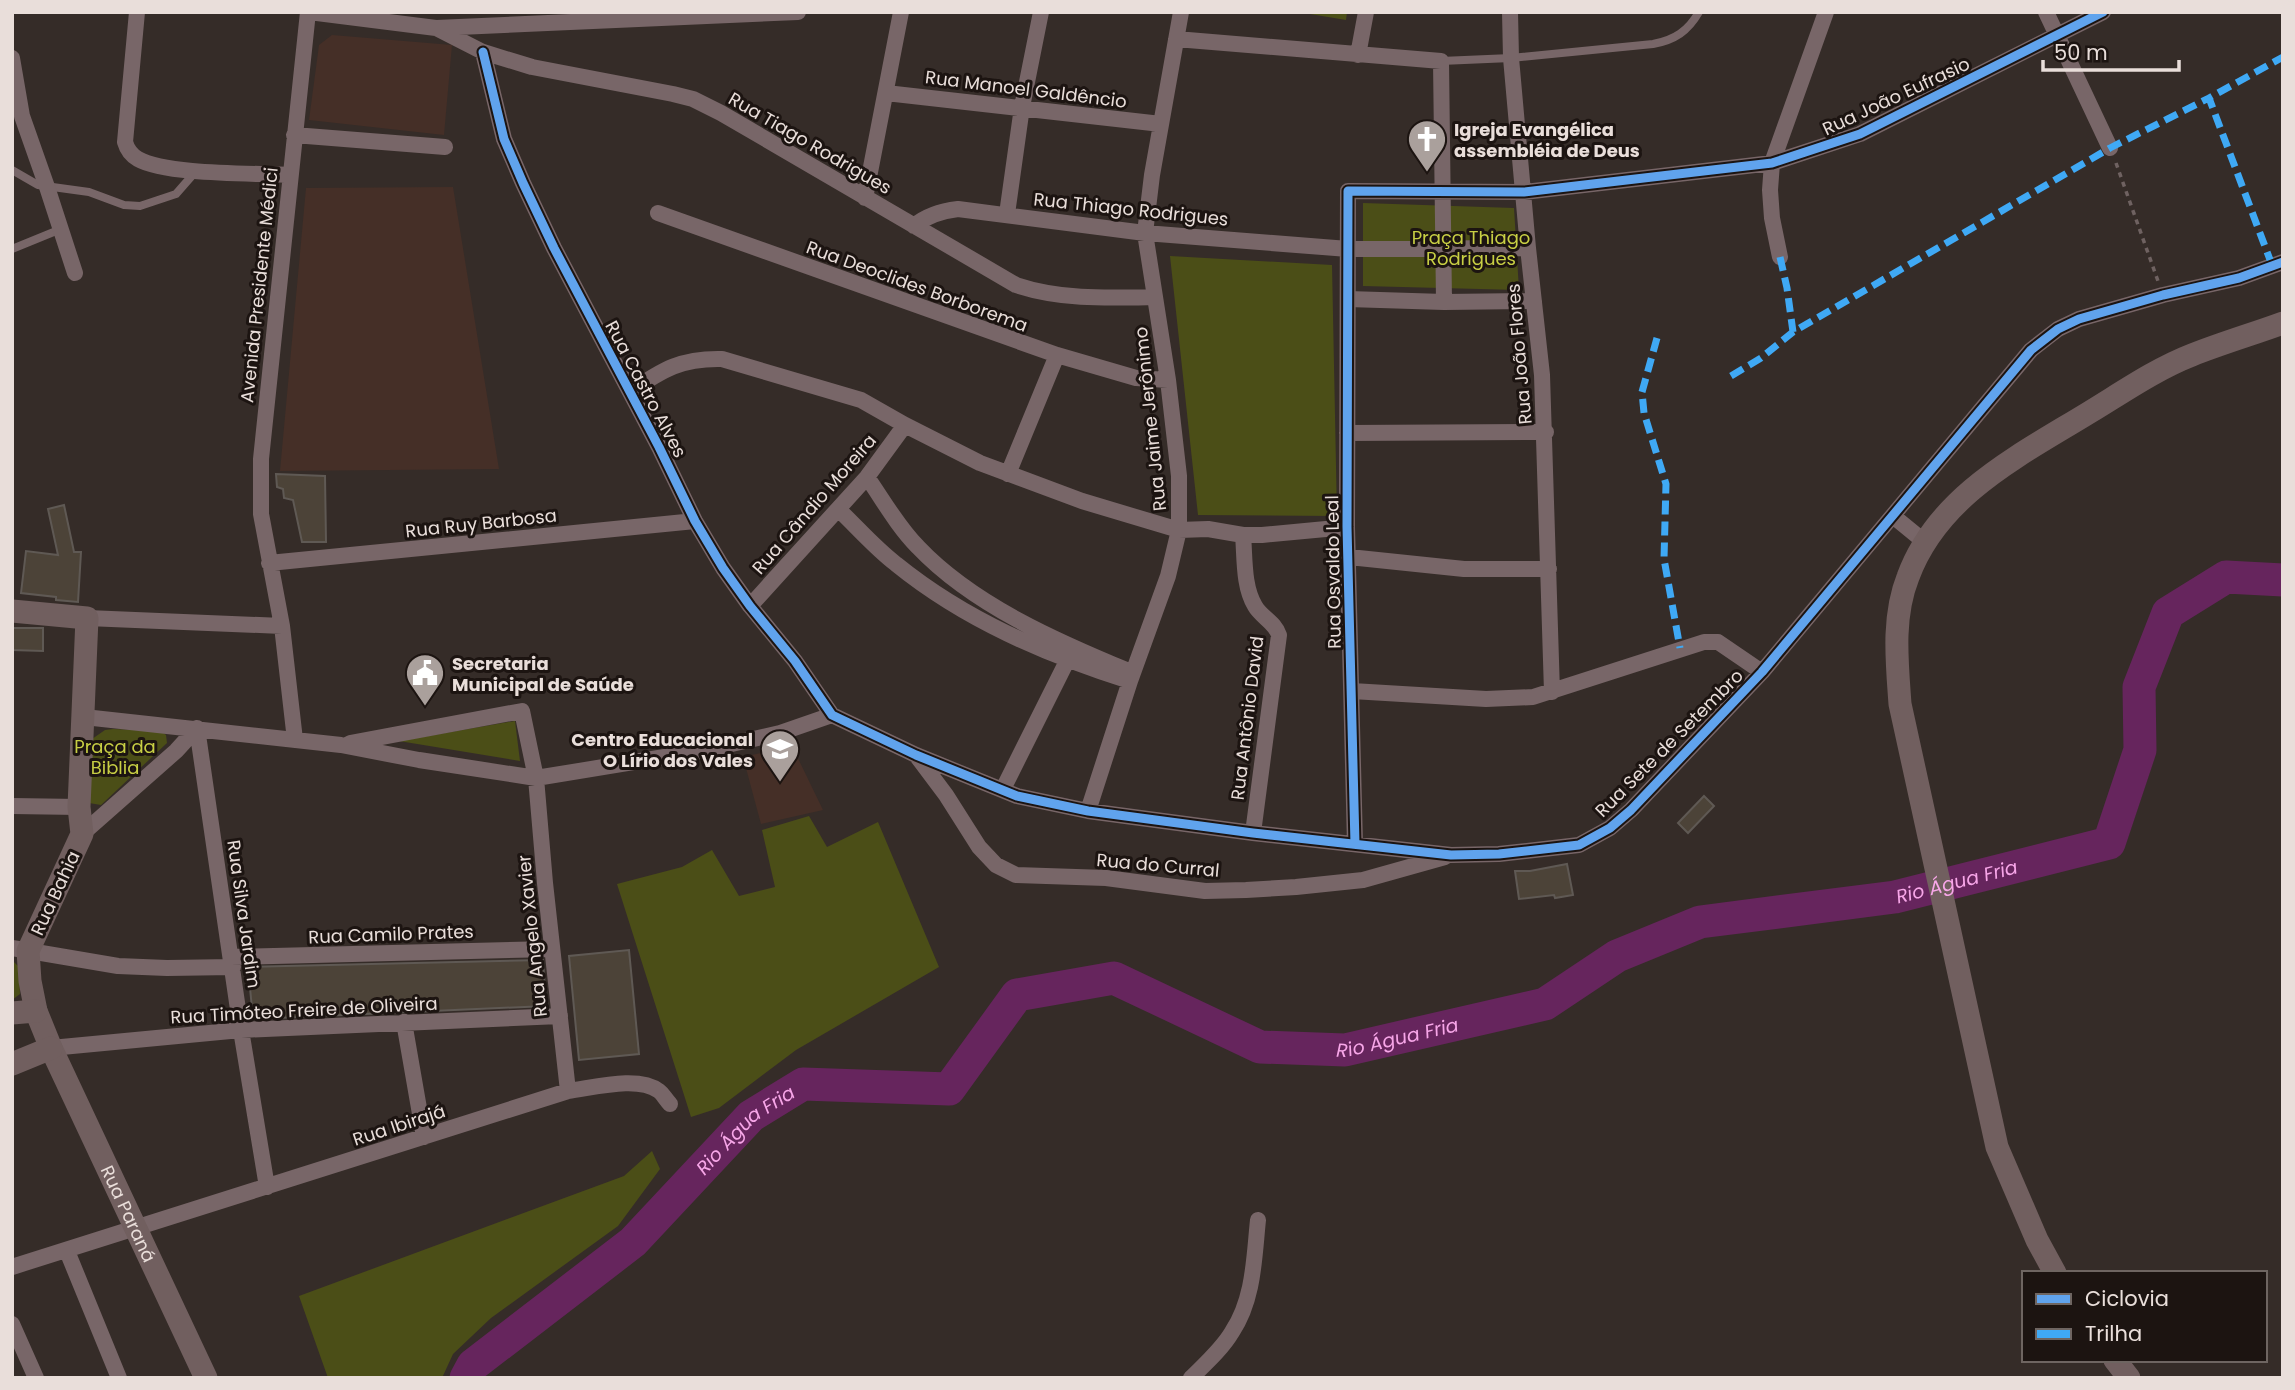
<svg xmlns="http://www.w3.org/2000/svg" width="2295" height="1390" viewBox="0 0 2295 1390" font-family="Poppins,sans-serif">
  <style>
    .built { fill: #452f27 }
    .green { fill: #4b4e17 }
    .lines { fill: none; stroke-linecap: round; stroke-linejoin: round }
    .river { stroke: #66255d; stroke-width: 33 }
    .building { fill: #4c4338; stroke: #5f5954; stroke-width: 2 }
    .path { stroke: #6f6261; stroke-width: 3.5; stroke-dasharray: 5 5; stroke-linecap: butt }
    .lane { stroke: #786668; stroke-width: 8 }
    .street { stroke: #786668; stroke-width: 16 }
    .secondary { stroke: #715f5f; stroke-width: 23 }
    .quiet { stroke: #3fa9f5; stroke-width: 7; stroke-dasharray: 14 7; stroke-linecap: butt }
    .cycleway-casing { stroke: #1c1411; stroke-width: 13 }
    .cycleway { stroke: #60a3ed; stroke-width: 9 }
    .labels { text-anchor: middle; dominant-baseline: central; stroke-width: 6; stroke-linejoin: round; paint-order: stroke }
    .street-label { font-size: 18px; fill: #e9deda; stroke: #1c1411 }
    .poi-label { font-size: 18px; font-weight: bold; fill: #e9deda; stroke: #1c1411; text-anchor: start }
    .park-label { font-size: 18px; fill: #c8cf44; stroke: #1c1411 }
    .water-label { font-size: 19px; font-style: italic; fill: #f7a6e8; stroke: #1c1411 }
  </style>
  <rect width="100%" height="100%" fill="#352c28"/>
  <path class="built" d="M332 35 452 45 444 135 309 120 319 45Z
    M453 187 499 469 280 471 306 188Z
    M792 746 823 810 761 824 743 757Z"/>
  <path class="green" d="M1298 12H1347L1346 20Z
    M1363 203 1514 208 1519 290 1363 286Z
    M1170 256 1332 265 1337 516 1198 515Z
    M515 721 520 761 399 741Z
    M113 729 161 731 166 735 167 743 101 805 89 803 92 739 105 730Z
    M809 816 827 847 878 822 939 967 796 1050 719 1108 691 1117 617 884 682 867 712 850 739 896 775 887 762 830Z
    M12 960 19 967 20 994 12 1000Z
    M652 1151 660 1169 618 1226 491 1318 453 1354 442 1378H328L299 1296 624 1176Z"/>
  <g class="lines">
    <path class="river" id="s1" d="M466 1378 473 1365 633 1242 751 1116 803 1084 949 1089 1017 995 1114 978 1260 1047 1345 1050 1545 1004 1617 956 1700 922 1895 897 2109 843 2140 750 2139 687 2168 613 2226 577 2283 580"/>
  </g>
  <path class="building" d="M276 474 325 476 326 542H302L293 500 284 498 283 489 277 487Z
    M64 505 74 552H81L78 602 56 600V597L21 593 26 551 58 555 48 509Z
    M12 628H43V651L12 650Z
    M1704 796 1714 806 1688 833 1678 823Z
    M1567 864 1573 895 1555 898 1554 895 1519 899 1515 871H1530Z
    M629 950 639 1054 579 1060 569 956Z
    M543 960 546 1006 253 1019 248 967Z"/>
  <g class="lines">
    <path class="path" d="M2116 163 2158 281"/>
    <path class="lane" d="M1441 61 1511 58 1653 44C1675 40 1688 31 1699 12
      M12 170 38 185 89 192 124 205 140 206 176 194 197 170
      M12 249 61 229"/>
    <path class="street" d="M137 12 125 142C127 149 131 155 138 159 166 175 254 173 290 175
      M309 12 436 28 798 12
      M1510 12 1511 58 1528 248 1542 375 1552 692
      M2046 12 2110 148
      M436 28 483 52 532 67 673 94 693 99 721 113 1016 285C1061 300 1108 298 1155 297
      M1176 39 1441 61 1444 302
      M483 52 504 139 523 183 554 248 659 447 695 521 723 568 750 606 795 661 832 715 916 755 1017 796 1088 811 1253 833 1451 855 1499 854 1579 845 1610 828 1631 810 1762 672 2031 350 2058 329 2079 319 2163 295 2239 278 2283 262
      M1358 55 1366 12
      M12 58 22 116 47 187 75 273
      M886 93 1161 124
      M294 135 445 147
      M865 198 901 12
      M658 213 1057 355 1136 378 1168 380
      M1007 214 1022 107 1041 12
      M914 226C927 215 941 211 958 209L1145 233 1348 249 1528 248
      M1780 257 1772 218 1770 190 1772 163 1826 12
      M1348 299 1444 302 1534 301
      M630 392C663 369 682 358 722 359L861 400 905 425 980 463 1082 501 1179 530 1208 529 1243 535H1262L1347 527
      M1347 433 1546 432
      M1008 474 1057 355
      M867 477C883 500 898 527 918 547 973 605 1058 642 1131 672
      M838 509C857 527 875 548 896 564 965 620 1047 655 1130 681
      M1893 516 1926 543
      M1243 535C1245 558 1243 586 1255 606 1261 617 1275 622 1279 635L1253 833
      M1349 557 1464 569H1549
      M269 563 695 521
      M750 606 867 477 905 425
      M87 618 282 626
      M1352 691 1486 699 1533 697 1704 642H1718L1762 672
      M84 717 341 745 419 760 536 778 701 751 780 733 832 715
      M197 728 241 1030 267 1187
      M295 740 282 626 261 514V459L308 12
      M350 743 522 711 536 778 545 883 568 1091
      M916 755 946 795 979 847 996 865 1016 875 1106 878 1205 891 1246 890 1296 887 1363 880 1445 857
      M1003 789 1067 661
      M12 806 79 807
      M1088 811 1130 681 1168 576 1179 530V476L1168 380 1145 233 1152 175 1181 12
      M82 834 176 751 197 728
      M1355 844 1347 527 1348 191 1524 192 1772 163 1860 134 2103 12
      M12 948 118 966 167 968 233 967
      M231 957 552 949
      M404 1022 424 1137
      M51 1048 241 1030 560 1016
      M67 1251 119 1378
      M12 1267 568 1091C593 1088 638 1075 659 1091 663 1094 666 1100 670 1104
      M12 1324 36 1378
      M1191 1378C1205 1364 1222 1349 1232 1332 1254 1299 1254 1258 1258 1220"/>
    <g class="secondary">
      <path id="s2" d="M12 611 87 618 79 807 82 834 28 951 30 981 36 1011 51 1048 206 1378"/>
      <path d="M12 1013 36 1011"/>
      <path d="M12 1064 51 1048"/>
      <path d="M2055 1273 2037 1240 1997 1147 1900 704C1897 662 1892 617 1908 577 1938 495 2020 455 2090 412 2123 392 2156 369 2192 355 2222 343 2253 334 2283 323"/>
      <path d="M2115 1360 2129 1378"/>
    </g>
    <path class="quiet" d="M1780 257 1787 288 1793 332 2110 148 2209 98
      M2272 265 2209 98 2283 57
      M1657 338 1642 392 1644 413 1666 484 1664 559 1680 648
      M1731 376 1761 358 1793 332"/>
    <g class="cycleway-casing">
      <path id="cycleway" d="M483 52 504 139 523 183 554 248 659 447 695 521 723 568 750 606 795 661 832 715 916 755 1017 796 1088 811 1253 833 1451 855 1499 854 1579 845 1610 828 1631 810 1762 672 2031 350 2058 329 2079 319 2163 295 2239 278 2283 262
        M1355 844 1347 527 1348 191 1524 192 1772 163 1860 134 2103 12"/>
    </g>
    <use href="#cycleway" class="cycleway"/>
  </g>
  <defs>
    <g id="church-pin" transform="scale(2.0125)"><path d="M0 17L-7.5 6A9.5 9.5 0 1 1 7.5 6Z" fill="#aaa09c" stroke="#1c1411"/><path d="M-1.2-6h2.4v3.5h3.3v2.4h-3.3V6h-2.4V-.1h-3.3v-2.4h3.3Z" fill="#fff"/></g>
    <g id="civic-pin" transform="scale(2.0125)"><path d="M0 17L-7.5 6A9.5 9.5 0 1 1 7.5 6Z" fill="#aaa09c" stroke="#1c1411"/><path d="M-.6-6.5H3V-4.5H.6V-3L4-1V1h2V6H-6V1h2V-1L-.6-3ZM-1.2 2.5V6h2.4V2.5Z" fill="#fff"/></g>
    <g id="school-pin" transform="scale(2.0125)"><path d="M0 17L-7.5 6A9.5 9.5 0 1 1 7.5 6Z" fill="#aaa09c" stroke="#1c1411"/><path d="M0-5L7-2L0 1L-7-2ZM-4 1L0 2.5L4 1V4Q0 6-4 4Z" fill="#fff"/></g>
  </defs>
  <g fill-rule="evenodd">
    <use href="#church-pin" x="1427" y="139"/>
    <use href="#civic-pin" x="425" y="673"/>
    <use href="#school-pin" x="780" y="749"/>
  </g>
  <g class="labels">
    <g class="street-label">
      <text transform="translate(1026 89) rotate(7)">Rua Manoel Galdêncio</text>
      <text transform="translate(1896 96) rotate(-25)">Rua João Eufrasio</text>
      <text transform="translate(810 143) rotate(30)">Rua Tiago Rodrigues</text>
      <text transform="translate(1131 209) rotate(6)">Rua Thiago Rodrigues</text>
      <text transform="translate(259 285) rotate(-84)">Avenida Presidente Médici</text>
      <text transform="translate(917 286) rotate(20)">Rua Deoclides Borborema</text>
      <text transform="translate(1519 354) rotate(-95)">Rua João Flores</text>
      <text transform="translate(646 389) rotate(62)">Rua Castro Alves</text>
      <text transform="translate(1150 419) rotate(-96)">Rua Jaime Jerônimo</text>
      <text transform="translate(814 504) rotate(-49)">Rua Cândio Moreira</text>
      <text transform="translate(481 523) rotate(-6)">Rua Ruy Barbosa</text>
      <text transform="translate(1333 572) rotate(-91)">Rua Osvaldo Leal</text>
      <text transform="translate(1247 718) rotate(-83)">Rua Antônio David</text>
      <text transform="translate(1669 743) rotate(-45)">Rua Sete de Setembro</text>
      <text transform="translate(1158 865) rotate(5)">Rua do Curral</text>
      <text transform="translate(55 893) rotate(-65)">Rua Bahia</text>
      <text transform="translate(244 914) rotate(82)">Rua Silva Jardim</text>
      <text transform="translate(391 934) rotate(-2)">Rua Camilo Prates</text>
      <text transform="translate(532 936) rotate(-96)">Rua Angelo Xavier</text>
      <text transform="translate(304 1010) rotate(-3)">Rua Timóteo Freire de Oliveira</text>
      <text transform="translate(399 1125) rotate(-18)">Rua Ibirajá</text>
      <text stroke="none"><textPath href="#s2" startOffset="704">Rua Paraná</textPath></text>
    </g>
    <g class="poi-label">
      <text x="1454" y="129">Igreja Evangélica<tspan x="1454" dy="21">assembléia de Deus</tspan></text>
      <text x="452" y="663">Secretaria<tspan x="452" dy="21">Municipal de Saúde</tspan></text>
      <text x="753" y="739" text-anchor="end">Centro Educacional<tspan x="753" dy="21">O Lírio dos Vales</tspan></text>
    </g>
    <g class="park-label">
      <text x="1471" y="237">Praça Thiago<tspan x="1471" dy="21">Rodrigues</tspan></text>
      <text x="115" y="746">Praça da<tspan x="115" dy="21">Biblia</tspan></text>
    </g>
    <g class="water-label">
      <text stroke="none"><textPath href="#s1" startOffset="1699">Rio Água Fria</textPath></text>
      <text stroke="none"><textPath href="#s1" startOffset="1111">Rio Água Fria</textPath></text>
      <text stroke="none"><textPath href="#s1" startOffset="376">Rio Água Fria</textPath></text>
    </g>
  </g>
  <rect width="2295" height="1390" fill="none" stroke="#e9deda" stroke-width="28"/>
  <rect x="2022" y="1271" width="245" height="91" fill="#1c1411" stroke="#6e6561" stroke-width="2"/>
  <rect x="2036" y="1294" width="35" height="10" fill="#60a3ed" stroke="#6e6561" stroke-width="2"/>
  <text x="2085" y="1306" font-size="21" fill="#e9deda">Ciclovia</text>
  <rect x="2036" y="1329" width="35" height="10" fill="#3fa9f5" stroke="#6e6561" stroke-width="2"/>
  <text x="2085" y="1341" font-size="21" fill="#e9deda">Trilha</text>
  <path d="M2043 60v10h136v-10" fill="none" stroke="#e9deda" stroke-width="3.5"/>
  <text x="2054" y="60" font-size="21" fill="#e9deda" stroke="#1c1411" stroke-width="5" paint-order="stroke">50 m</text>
</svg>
